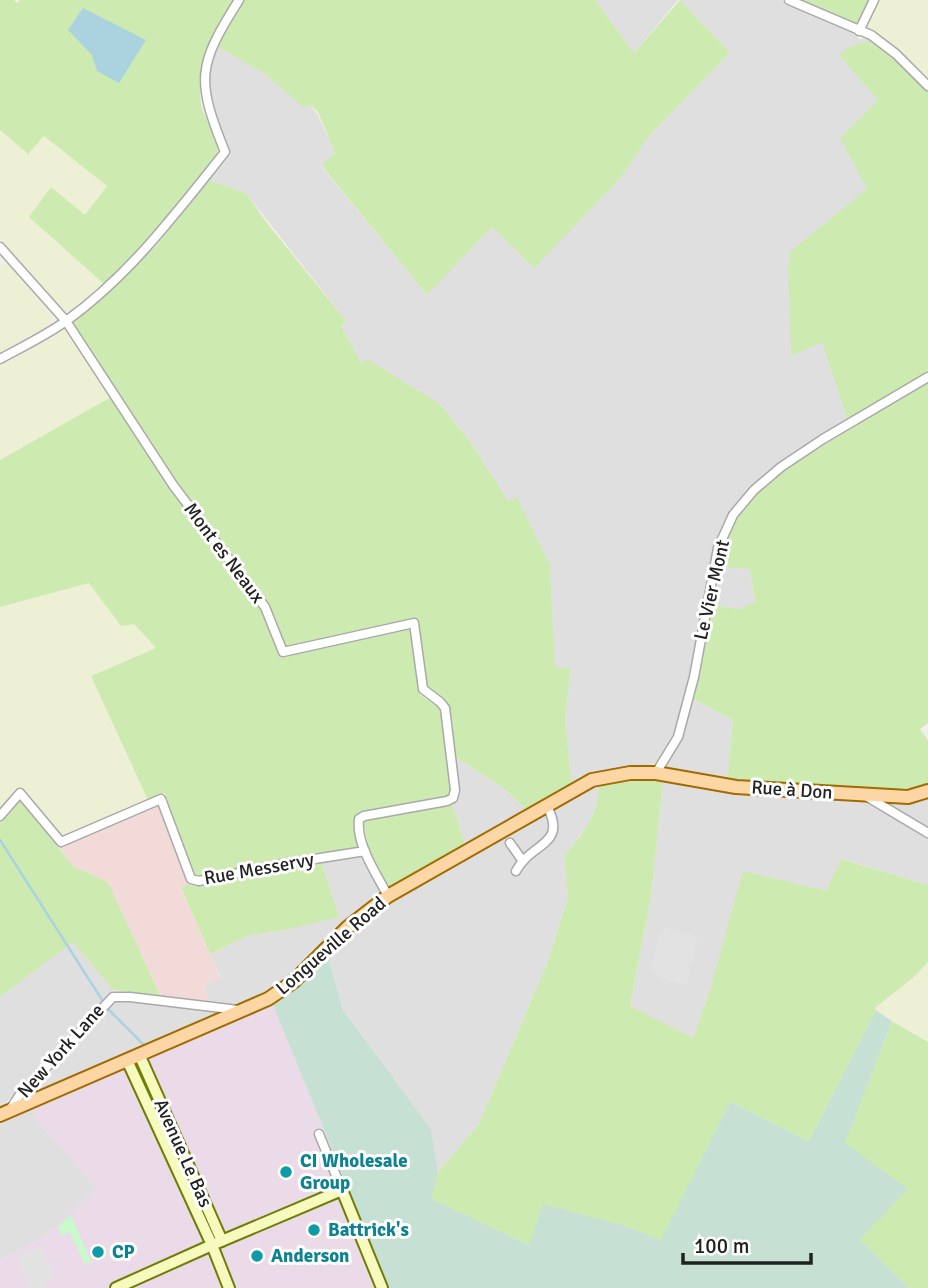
<svg xmlns="http://www.w3.org/2000/svg" width="928" height="1288" viewBox="0 0 928 1288" font-family="Signika,sans-serif">
  <style>
    .residential { fill: #e0dfdf }
    .commercial { fill: #f2dad9 }
    .industrial { fill: #ebdbe8 }
    .farmland { fill: #eef0d5 }
    .grass { fill: #cdebb0 }
    .wetland { fill: #c6e0d4 }
    .park { fill: #c8facc }
    .parking { fill: #e2e2e2 }
    .water { fill: #aad3df }
    .lines { fill: none; stroke-linecap: round; stroke-linejoin: round }
    .stream { stroke: #aad3df; stroke-width: 2.5 }
    .street-casing { stroke: #a9a9a9; stroke-width: 11 }
    .secondary-casing { stroke: #707d05; stroke-width: 14 }
    .primary-casing { stroke: #a06b00; stroke-width: 16 }
    .street { stroke: #fff; stroke-width: 8 }
    .secondary { stroke: #f7fabf; stroke-width: 10 }
    .primary { stroke: #fcd6a4; stroke-width: 12 }
    .culture-dot { fill: #0f9aa8; stroke: #fff; stroke-width: 2.5 }
    .labels { text-anchor: middle; dominant-baseline: central; stroke-width: 6; stroke-linejoin: round; paint-order: stroke }
    .street-label { font-size: 19px; fill: #222; stroke: #fff }
    .culture-label { font-size: 19px; font-weight: bold; fill: #0d838f; stroke: #fff; text-anchor: start }
  </style>
  <rect width="100%" height="100%" fill="#f2efe9"/>
  <path class="residential" d="M595 0H678L634 53Z
    M680 0H781L849 28 859 39 870 38 893 57 909 75 928 89V373L847 419 784 459 752 486 732 512 713 551 695 655 675 737 655 764 633 768 572 786 565 719 571 669 555 668 550 565 517 498 508 502 469 440 440 404 362 364 341 326 346 321 246 193 209 180 231 155 208 92 210 62 217 46 250 64 310 105 318 115 335 153 321 166 427 295 492 226 534 267 620 179 649 136 730 53Z
    M717 567 750 569 755 603 740 609 712 605Z
    M692 699 733 720 728 773 721 780 663 769 679 745Z
    M454 756 506 790 527 811 466 847 452 804 458 798Z
    M666 780 753 796 851 797 861 799 885 809 928 836V885L842 859 827 891 710 990 693 1038 630 1007 651 897 663 782Z
    M598 785 600 800 588 825 564 856 568 897 548 961 479 1124 438 1172 431 1129 343 1010 328 957 369 917 396 898 589 787Z
    M928 797V829L888 805 890 800Z
    M362 855 384 892 281 986 248 1002 228 1005H210L204 984 221 978 210 954 250 935 286 930 321 861Z
    M73 941 113 990 0 1109V997Z
    M118 1000H138L220 1011 221 1014 22 1097 107 1004Z
    M31 1110 47 1132 98 1188 50 1233 0 1260V1122Z"/>
  <path class="commercial" d="M158 805 189 884 181 889 221 979 205 984 210 1005 161 997 108 882 73 866 59 847Z"/>
  <path class="industrial" d="M272 1003 389 1288H0V1260L50 1233 98 1188 47 1132 31 1110Z"/>
  <path class="farmland" d="M877 0H928V81L908 64 910 61 865 26Z
    M0 130 28 154 44 135 107 186 85 215 29 217 104 284 73 311 65 312 0 240Z
    M10 261 50 309 51 319 47 327 0 354V267Z
    M65 327 111 397 0 460V364Z
    M90 583 121 626 134 623 156 649 91 676 148 800 61 839 21 789 15 792 0 811V607Z
    M928 962V1042L874 1009 915 976Z"/>
  <path class="grass" d="M0 0H14L18 3 19 0H234C214 31 193 69 202 108 206 123 221 138 217 154 183 200 147 245 104 284L29 217 51 187 85 215 107 186 44 136 28 154 0 130Z
    M243 0H595L634 53 680 0 730 53 649 136 620 179 534 268 492 227 427 295 321 165 335 153 318 112 310 105 304 108 265 74 217 46Z
    M800 0H869L857 25Z
    M867 41 893 57 909 75 928 89V373L847 419 822 342 791 356 788 270 791 251 867 189 840 138 878 100 839 55 849 47Z
    M209 180 246 193 267 223 346 321 341 326 362 364 367 359 440 404 469 440 508 501 517 497 550 565 555 667 571 668 565 719 572 786 527 811 506 790 454 756C453 739 455 715 445 700 440 694 432 693 427 686L419 619 285 648 268 606 162 463 71 323 156 246Z
    M928 382V723L920 729 928 740V785C898 793 867 786 836 785 797 784 759 786 721 780L728 773 733 720 693 699 712 605 740 609 755 602 750 569 717 567C734 498 780 472 836 438 867 419 897 401 928 382Z
    M111 397 263 609 280 658 411 628 420 695 440 708 444 719 451 788 447 797 355 815 360 847 264 863 199 878 191 874 165 793 148 800 91 676 156 648 134 624 121 626 89 583 0 607V460Z
    M657 778 663 782 651 897 630 1006 693 1038 710 990 743 871 826 891 841 859 928 885V962L915 976 875 1008 876 1010 809 1141 730 1102 661 1241 625 1226 529 1245 430 1199 438 1172 479 1124 548 961 568 897 564 856C582 834 601 814 598 785L630 779Z
    M20 798 73 866 108 882 161 997 113 990 73 942 0 997V822Z
    M452 804 466 847 389 888 369 851 363 820Z
    M321 861 339 917 286 930 250 935 210 954 181 888 189 884 196 886Z
    M892 1021 928 1042V1288H909L860 1239 844 1144Z"/>
  <path class="wetland" d="M328 957 343 1010 431 1129 438 1172 431 1199 529 1245 543 1204 625 1226 661 1240 730 1102 809 1141 876 1010 892 1021 845 1143 908 1189 860 1239 909 1288H389L272 1003 302 983Z"/>
  <path class="park" d="M71 1215 91 1262 85 1264 70 1232 62 1235 58 1227Z"/>
  <path class="parking" d="M662 927 697 936 687 985 659 978 651 969Z
    M41 1246 55 1278 44 1283 46 1288H30L17 1256Z"/>
  <path class="water" d="M83 8 146 40 119 83 97 71 92 55 68 30Z"/>
  <g class="lines">
    <path class="stream" d="M0 840 104 1003
      M107 1008 143 1044"/>
    <g class="street-casing">
      <path id="street" d="M789 0 871 35 896 54 928 86
        M859 31 874 0
        M0 247 66 321 173 485 265 607 283 652 414 623 423 689 440 702 445 708 455 790 453 798 447 801 364 816 359 819C356 845 376 873 388 896
        M0 359C22 347 45 336 66 321 129 276 177 212 225 152 196 80 197 66 239 0
        M656 773 678 737 694 677 718 548 733 515 754 490 781 467 823 439 928 377
        M866 796 928 833
        M0 816 20 793 61 842 161 799 191 879 199 881 283 864 365 851
        M510 843 522 860
        M516 871C531 842 568 846 547 806
        M11 1108 19 1096 113 997H130L238 1010
        M319 1134 342 1190"/>
    </g>
    <g class="secondary-casing">
      <path id="secondary" d="M139 1054 222 1241
        M116 1288 212 1245 127 1060
        M229 1288 212 1245 342 1190 382 1288"/>
    </g>
    <g class="primary-casing">
      <path id="primary" d="M0 1115 268 999 293 982 348 927 388 896 592 780 630 773H656L736 787 908 797 928 791"/>
    </g>
    <use href="#street" class="street"/>
    <use href="#secondary" class="secondary"/>
    <use href="#primary" class="primary"/>
  </g>
  <g class="culture-dot">
    <circle cx="286" cy="1172" r="7"/>
    <circle cx="314" cy="1230" r="7"/>
    <circle cx="98" cy="1252" r="7"/>
    <circle cx="257" cy="1256" r="7"/>
  </g>
  <g class="labels">
    <g class="street-label">
      <text transform="translate(224 553) rotate(53)">Mont es Neaux</text>
      <text transform="translate(712 590) rotate(-77)">Le Vier Mont</text>
      <text transform="translate(792 790) rotate(4)">Rue à Don</text>
      <text transform="translate(259 869) rotate(-10)">Rue Messervy</text>
      <text transform="translate(331 946) rotate(-41)">Longueville Road</text>
      <text transform="translate(61 1051) rotate(-48)">New York Lane</text>
      <text transform="translate(183 1153) rotate(66)">Avenue Le Bas</text>
    </g>
    <g class="culture-label">
      <text x="300" y="1161">CI Wholesale<tspan x="300" dy="22">Group</tspan></text>
      <text x="328" y="1230">Battrick's</text>
      <text x="112" y="1252">CP</text>
      <text x="271" y="1256">Anderson</text>
    </g>
  </g>
  <path d="M683 1253v10h128v-10" fill="none" stroke="#222222" stroke-width="3.5"/>
  <text x="694" y="1253" font-size="21" fill="#222222" stroke="#ffffff" stroke-width="5" paint-order="stroke">100 m</text>
</svg>
